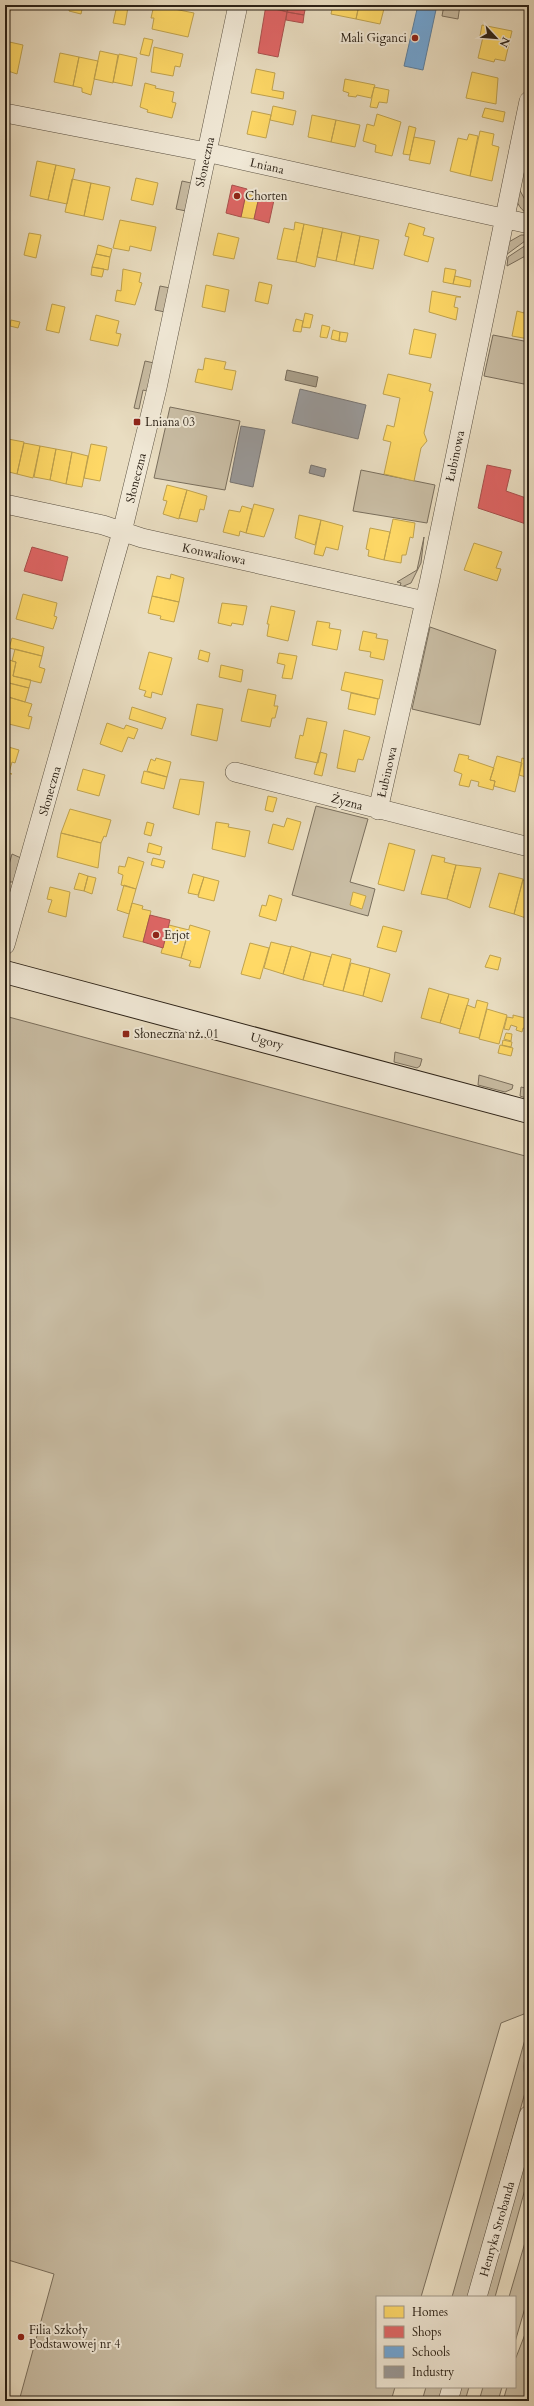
<svg xmlns="http://www.w3.org/2000/svg" width="534" height="2406" viewBox="0 0 534 2406" font-family="Cardo,serif">
  <style>
    .green { fill: #c9bda4; stroke: #7a6f5d }
    .water { fill: #a89d87; stroke: #766b5a }
    .homes { fill: #ffd966; stroke: #bfa24e }
    .shops { fill: #e06666; stroke: #aa514e }
    .schools { fill: #6fa8dc; stroke: #5b80a1 }
    .industry { fill: #999; stroke: #787572 }
    .lines { fill: none; stroke-linecap: round; stroke-linejoin: round }
    .street-casing { stroke: #5a5041; stroke-width: 20 }
    .secondary-casing { stroke: #2b2116; stroke-width: 24 }
    .street { stroke: #f1e9d7; stroke-width: 19 }
    .secondary { stroke: #f1e9d7; stroke-width: 22 }
    .poi-dot { fill: #8f2418; stroke: #f1e9d7; stroke-width: 1.5 }
    .labels { text-anchor: middle; dominant-baseline: central; stroke-width: 4; stroke-linejoin: round; paint-order: stroke }
    .poi-label { font-size: 12px; fill: #2b2116; stroke: #f1e9d7; text-anchor: start }
    .street-label { font-size: 12px; fill: #2b2116; stroke: #f1e9d7 }
  </style>
  <rect width="100%" height="100%" fill="#e9ddc1"/>
  <filter id="stains"><feTurbulence type="fractalNoise" baseFrequency=".005" numOctaves="4"/><feColorMatrix values="0 0 0 0 .2 0 0 0 0 .09 0 0 0 0 .02 0 0 0 .5 -.17"/></filter>
  <radialGradient id="worn" r=".72"><stop offset=".6" stop-color="#630" stop-opacity="0"/><stop offset="1" stop-color="#630" stop-opacity=".3"/></radialGradient>
  <path class="green" d="M444 5H460L458 19 442 16Z
    M182 181 191 183 186 211 176 209Z
    M518 187 529 207V215C518 208 514 200 518 187Z
    M521 235H529V238L506 255 507 243Z
    M529 243V254L507 266 508 257Z
    M160 286 170 288 165 312 155 310Z
    M493 335 529 342V385L484 376Z
    M145 361 154 363 147 391 143 390 139 409 134 408Z
    M170 407 240 421 225 490 154 478Z
    M361 470 435 485 427 523 353 511Z
    M424 537 421 563 411 583 399 588 401 583 397 582 417 570Z
    M430 627 496 650 480 725 412 709Z
    M316 806 368 819 350 882 375 889 368 916 292 895Z
    M12 854 21 858 14 882H5V879Z
    M5 1016 529 1157V2012L501 2023 421 2297H377V2387H395L391 2401H19L54 2274 5 2259Z
    M395 1052 422 1059 420 1066 417 1068 394 1062Z
    M479 1075 513 1085 512 1089 505 1092 478 1085Z
    M521 1087 529 1089V1099L520 1096Z
    M528 2029C534 2041 524 2054 524 2067 524 2074 527 2081 526 2089L468 2297H452Z
    M529 2147V2175L495 2297H486Z
    M529 2229V2294L515 2342V2297H509Z
    M529 2324V2401H503L507 2387H515V2360Z
    M426 2387H443L439 2401H422Z
    M461 2387H469L465 2401H457Z
    M483 2387H502L498 2401H479Z"/>
  <path class="water" d="M287 370 318 377 316 387 285 380Z"/>
  <path class="homes" d="M5 5H11L8 21H5Z
    M70 5H83L81 14 69 11Z
    M117 5 128 7 125 25 113 23Z
    M154 5 194 13 188 37 152 29 154 18H151Z
    M333 5H359L356 19 331 14Z
    M359 5H385L380 24 356 19Z
    M482 25 512 31 505 61 495 59 494 62 478 58 483 37 480 36Z
    M144 38 153 40 149 56 140 54Z
    M5 41 23 45 17 74 5 70Z
    M154 47 183 54 180 67 175 66 173 76 151 72Z
    M100 51 118 55 113 83 94 79Z
    M60 53 79 57 73 86 54 82Z
    M119 54 137 58 132 86 113 82Z
    M79 57 98 61 91 95 82 92V88L73 86Z
    M256 69 275 73 272 90 284 92 283 99 251 93Z
    M472 72 498 78 496 104 466 98Z
    M345 79 375 85 371 98 357 95 356 97 348 96 349 93 343 91Z
    M145 83 156 86 155 88 174 92 172 102 176 103 172 118 147 112 148 110 140 107Z
    M374 87 389 90 387 103 379 102 377 108 370 107Z
    M273 106 296 111 293 125 270 120Z
    M485 108 505 112 503 122 482 117Z
    M252 111 271 115 266 138 247 134Z
    M377 114 401 122 392 156 375 152 376 145 363 141 367 124 374 126Z
    M312 115 336 120 331 142 308 137Z
    M336 120 360 125 355 147 331 142Z
    M409 126 416 128 410 155 403 154Z
    M480 131 494 134 492 145 499 147 492 181 470 176Z
    M469 134 478 136 470 176 450 171 458 138 467 140Z
    M414 137 435 141 430 164 409 160Z
    M37 161 56 165 48 200 30 196Z
    M56 165 75 169 67 204 48 200Z
    M136 178 158 183 153 205 131 200Z
    M72 179 91 183 84 216 65 212Z
    M91 183 110 187 103 220 84 216Z
    M246 194 259 197 254 219 241 217Z
    M120 220 156 227 151 251 130 246 129 251 113 248Z
    M295 222 304 224 296 262 277 259 284 228 294 230Z
    M409 223 425 228 423 235 434 238 428 262 404 255 409 237 405 236Z
    M304 224 323 228 315 267 296 262Z
    M323 228 342 232 336 261 317 257Z
    M342 232 360 236 354 265 336 261Z
    M29 233 41 235 36 258 24 255Z
    M218 233 239 238 234 259 213 255Z
    M360 236 379 240 373 269 354 265Z
    M98 245 112 249 110 257 96 254Z
    M96 254 110 257 108 270 92 267Z
    M92 267 104 269 102 277 91 275Z
    M445 268 456 270 453 284 443 282Z
    M123 269 141 273 139 282 142 283 135 305 115 301 117 290 121 291Z
    M455 276 471 280 470 287 453 284Z
    M259 282 272 285 268 304 255 301Z
    M206 285 229 290 225 312 202 307Z
    M432 291 461 297H456L454 307 458 308 456 320 429 312Z
    M52 304 65 307 59 333 46 330Z
    M525 308 529 309V339L512 336 517 311 524 313Z
    M305 313 313 315 310 328 302 327Z
    M96 315 119 321 116 333 121 334 118 346 90 340Z
    M296 319 303 321 301 332 293 331Z
    M11 320 20 322 18 328 10 326Z
    M322 325 330 327 327 338 320 337Z
    M414 329 436 334 431 358 409 354Z
    M333 330 340 332 339 341 331 339Z
    M340 332 348 333 346 342 339 341Z
    M205 358 226 362 224 369 236 371 232 390 195 382 198 369 203 370Z
    M388 374 431 384 429 391 433 392 424 433 427 441 421 448 414 481 384 474 391 442 383 440 387 425 394 427 400 398 383 394Z
    M5 438 8 439 5 453Z
    M8 439 24 442 17 474 5 471Z
    M24 443 40 446 33 478 17 474Z
    M91 444 107 447 100 481 84 478Z
    M40 446 56 449 50 480 34 477Z
    M56 449 72 452 66 484 50 480Z
    M72 452 88 456 82 487 66 484Z
    M167 485 187 490 179 519 163 514 167 501 163 500Z
    M187 490 207 496 204 510 200 509 197 522 179 518Z
    M254 504 274 509 264 537 246 533Z
    M242 506 252 509 246 533 240 531 239 536 223 532 229 510 240 512Z
    M299 515 321 520 315 545 295 538Z
    M393 519 415 523 413 538 410 537 406 555H402L401 563 384 560Z
    M321 520 343 526 338 550 326 547 323 556 314 554Z
    M370 528 390 532 384 560 368 556 369 550 366 549Z
    M474 543 502 552 496 568 501 569 497 581 464 570Z
    M171 574 184 578 179 602 152 596 157 576 170 579Z
    M23 594 57 603 54 616 57 617 53 629 16 619Z
    M152 596 179 602 174 622 160 619 161 616 148 613Z
    M222 603 247 606 243 625 232 623 231 626 218 623Z
    M271 606 295 611 288 641 267 636 269 624H267Z
    M317 621 330 623 329 628 341 630 337 650 312 645Z
    M363 631 377 634 376 638 388 640 384 660 370 657 371 652 359 650Z
    M529 632V643L525 642Z
    M12 638 44 647 42 656 9 648Z
    M15 649 42 656 39 667 45 669 41 683 13 676 16 662 12 661Z
    M200 650 210 653 208 662 198 659Z
    M149 652 172 658 162 695 152 692 151 698 144 696 146 691 139 689Z
    M279 653 297 656 292 679 282 678 285 665 277 663Z
    M6 659 16 662 13 676 31 680 29 688 5 682Z
    M221 665 243 670 241 682 219 677Z
    M345 672 383 680 379 699 341 690Z
    M5 682 29 688 25 702 5 696Z
    M529 685V696L526 695Z
    M248 689 276 695 274 706H278L275 718H272L270 727 241 721Z
    M351 693 378 699 375 715 348 709Z
    M5 696 32 704 28 716 32 717 29 729 5 723Z
    M197 704 223 709 217 741 191 735Z
    M132 707 166 718 162 729 129 719Z
    M307 718 327 722 318 763 295 758 300 735 303 736Z
    M107 723 124 729 126 725 138 729 134 739 128 737 122 752 100 744Z
    M344 730 370 737 363 760 358 759 355 772 337 768Z
    M5 746 19 750 15 763 12 762 9 773 12 774 5 773Z
    M320 752 327 754 322 776 314 774Z
    M459 754 469 756 468 759 494 768 490 780 495 781 493 790 478 786 479 782 471 780 469 787 459 785 462 774 454 771Z
    M497 756 522 763 515 792 494 786 495 781 490 780Z
    M156 758 171 762 167 777 147 771 151 759 155 761Z
    M522 758 529 760V778L519 775Z
    M83 769 105 775 99 796 77 790Z
    M144 771 167 777 164 789 141 783Z
    M180 779 204 782 199 815 173 808Z
    M268 796 277 798 273 812 265 810Z
    M70 809 111 820 106 837 104 836 101 843 61 833Z
    M287 818 301 822 293 850 268 843 273 824 284 827Z
    M147 822 154 824 151 836 144 834Z
    M216 822 229 824 228 827 250 831 245 857 212 849Z
    M61 833 101 843 98 868 57 857Z
    M149 843 162 847 160 855 147 852Z
    M389 843 415 850 404 891 378 884Z
    M432 855 445 858 444 862 456 865 447 899 421 894Z
    M128 857 144 862 136 889 121 885 123 875 118 873 119 866 125 867Z
    M153 858 165 861 163 868 151 865Z
    M456 865 481 868 470 908 447 899Z
    M79 873 88 876 84 891 74 889Z
    M499 873 523 879 514 914 489 907Z
    M193 874 204 877 198 895 188 893Z
    M88 876 96 878 92 894 84 891Z
    M204 877 219 881 214 901 198 897Z
    M523 880 529 881V919L514 914Z
    M124 885 136 889 129 914 117 910Z
    M50 887 70 892 66 917 48 912 52 900 47 899Z
    M353 892 366 896 362 909 350 905Z
    M269 895 282 899 276 921 259 916 262 905 266 906Z
    M132 903 143 906 142 909 151 911 143 942 123 937Z
    M169 925 189 930 181 958 161 953Z
    M190 925 210 931 200 968 189 966 191 961 181 958Z
    M383 926 402 931 396 952 377 947Z
    M271 942 291 947 283 974 264 968Z
    M250 943 269 948 260 979 241 974Z
    M291 946 311 952 303 980 283 974Z
    M311 952 331 957 323 985 303 980Z
    M332 954 351 959 343 991 323 986Z
    M490 955 501 958 498 970 485 967Z
    M351 963 370 968 363 996 343 991Z
    M370 968 390 974 382 1002 363 996Z
    M429 988 449 994 440 1023 421 1018Z
    M449 994 469 999 460 1029 440 1023Z
    M528 996H529V1006L526 1005Z
    M477 1000 488 1003 479 1038 459 1033 467 1005 475 1008Z
    M487 1009 507 1015 499 1044 479 1039Z
    M513 1015 529 1019V1030L523 1028 522 1032 516 1030 517 1027 511 1025 509 1030 504 1029 507 1017 513 1018Z
    M506 1033 512 1034 511 1041 504 1039Z
    M503 1040 512 1042 511 1047 502 1045Z
    M500 1045 513 1048 511 1056 498 1053Z"/>
  <path class="shops" d="M266 5 287 12 278 57 258 53Z
    M271 5H289L287 12 271 8Z
    M289 5H306L304 15 287 12Z
    M287 12 304 15 303 23 286 20Z
    M232 185 247 189 241 217 226 213Z
    M259 197 274 200 269 223 254 219Z
    M487 465 511 470 506 491 529 499V525L478 508Z
    M32 547 68 557 62 581 24 571Z
    M150 915 170 920 163 948 143 942Z"/>
  <path class="schools" d="M418 5H437L423 70 404 66Z"/>
  <path class="industry" d="M300 389 366 405 358 439 292 423Z
    M241 426 265 430 253 487 230 482Z
    M311 465 326 469 324 477 309 473Z"/>
  <g class="lines">
    <g class="street-casing">
      <path id="street" d="M5 113 206 152 529 224
        M5 504 103 525 142 538 425 601
        M235 772 529 847
        M378 810 430 579 529 101
        M5 945 122 532 157 388 238 5
        M477 2297 529 2115
        M448 2401 452 2387"/>
    </g>
    <g class="secondary-casing">
      <path id="secondary" d="M5 972 529 1112"/>
    </g>
    <use href="#street" class="street"/>
    <use href="#secondary" class="secondary"/>
  </g>
  <g class="poi-dot">
    <circle cx="415" cy="38" r="4"/>
    <circle cx="237" cy="196" r="4"/>
    <rect x="133" y="418" width="8" height="8" rx="2"/>
    <circle cx="156" cy="935" r="4"/>
    <rect x="122" y="1030" width="8" height="8" rx="2"/>
    <circle cx="21" cy="2337" r="4"/>
  </g>
  <g class="labels">
    <g class="poi-label">
      <text x="407" y="38" text-anchor="end">Mali Giganci</text>
      <text x="245" y="196">Chorten</text>
      <text x="145" y="422">Lniana 03</text>
      <text x="164" y="935">Erjot</text>
      <text x="134" y="1034">Słoneczna nż. 01</text>
      <text x="29" y="2330">Filia Szkoły<tspan x="29" dy="14">Podstawowej nr 4</tspan></text>
    </g>
    <g class="street-label">
      <text transform="translate(205 162) rotate(-78)">Słoneczna</text>
      <text transform="translate(267 166) rotate(13)">Lniana</text>
      <text transform="translate(455 456) rotate(-78)">Łubinowa</text>
      <text transform="translate(136 478) rotate(-76)">Słoneczna</text>
      <text transform="translate(214 554) rotate(12)">Konwaliowa</text>
      <text transform="translate(387 772) rotate(-77)">Łubinowa</text>
      <text transform="translate(50 791) rotate(-74)">Słoneczna</text>
      <text transform="translate(347 802) rotate(15)">Żyzna</text>
      <text transform="translate(267 1041) rotate(15)">Ugory</text>
      <text transform="translate(497 2229) rotate(-74)">Henryka Strobanda</text>
    </g>
  </g>
  <rect width="534" height="2406" fill="none" stroke="#e9ddc1" stroke-width="20"/>
  <rect x="6" y="6" width="522" height="2394" fill="none" stroke="#2b2116" stroke-width="2"/>
  <rect x="10" y="10" width="514" height="2386" fill="none" stroke="#2b2116"/>
  <rect x="376" y="2296" width="140" height="92" fill="#f1e9d7" stroke="#a2998a"/>
  <rect x="384" y="2306" width="20" height="12" fill="#ffd966" stroke="#a2998a"/>
  <text x="412" y="2316" font-size="12" fill="#2b2116">Homes</text>
  <rect x="384" y="2326" width="20" height="12" fill="#e06666" stroke="#a2998a"/>
  <text x="412" y="2336" font-size="12" fill="#2b2116">Shops</text>
  <rect x="384" y="2346" width="20" height="12" fill="#6fa8dc" stroke="#a2998a"/>
  <text x="412" y="2356" font-size="12" fill="#2b2116">Schools</text>
  <rect x="384" y="2366" width="20" height="12" fill="#999999" stroke="#a2998a"/>
  <text x="412" y="2376" font-size="12" fill="#2b2116">Industry</text>
  <g transform="translate(496 38) rotate(116)" stroke="#f1e9d7" stroke-width="3" paint-order="stroke">
  <path d="M0-3L7 15L0 10L-7 15Z" fill="#2b2116"/>
  <text y="-6" font-size="11" font-weight="bold" text-anchor="middle" fill="#2b2116">N</text>
  </g>
  <rect width="100%" height="100%" filter="url(#stains)"/>
  <rect width="100%" height="100%" fill="url(#worn)"/>
</svg>
